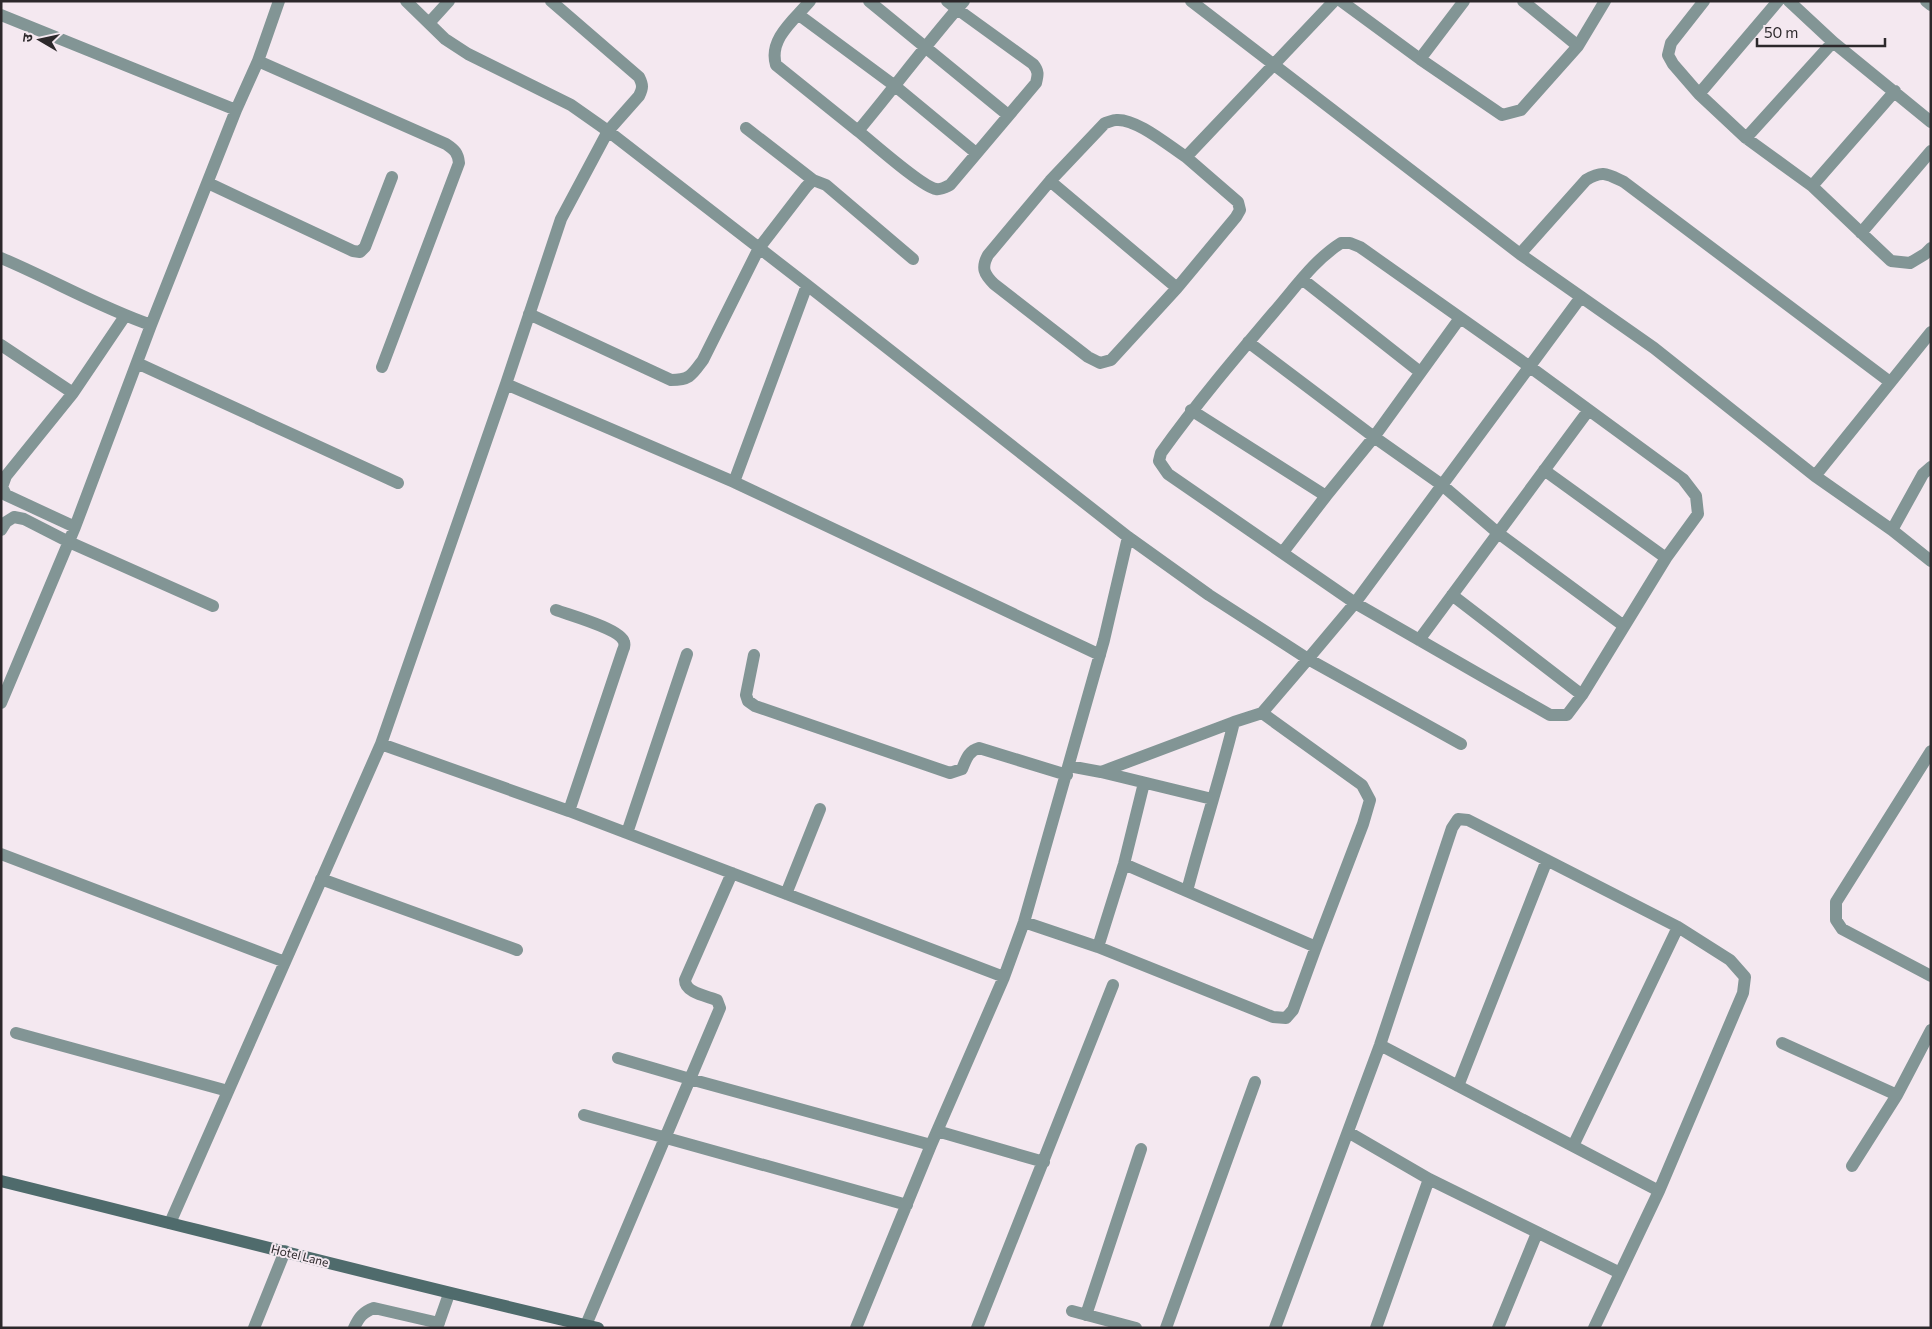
<svg xmlns="http://www.w3.org/2000/svg" width="1932" height="1329" viewBox="0 0 1932 1329" font-family="Commissioner,'Noto Sans Devanagari',sans-serif">
  <style>
    .lines { fill: none; stroke-linecap: round; stroke-linejoin: round }
    .street { stroke: #829595; stroke-width: 12 }
    .secondary { stroke: #4f6b6c; stroke-width: 12 }
    .labels { text-anchor: middle; dominant-baseline: central; stroke-width: 4; stroke-linejoin: round; paint-order: stroke }
    .street-label { font-size: 12px; fill: #2c282b; stroke: #f4e8f0 }
  </style>
  <rect width="100%" height="100%" fill="#f4e8f0"/>
  <g class="lines">
    <path class="street" d="M406 1 445 39 468 54 571 105 608 131 807 285 1128 537 1209 595 1308 659 1355 603 1581 297
      M810 1C795 19 768 39 776 65L858 131
      M869 1 1008 115
      M947 1 957 9 1033 64C1039 71 1038 75 1036 83L950 185C946 187 941 190 936 189 922 187 872 142 858 131 894 88 927 43 964 1
      M1191 1 1520 254 1654 348 1815 476 1892 530 1931 561
      M1341 1 1420 59 1502 115 1521 110 1578 46 1605 1
      M1523 1 1578 46
      M1704 1 1671 43 1668 55 1673 64 1699 94 1746 138 1812 186 1891 261 1910 263 1925 254 1931 248
      M1789 1 1833 42 1931 122
      M1926 1 1931 5
      M1 15 236 110
      M799 15 895 86 976 153
      M429 23 449 1
      M1420 59 1464 1
      M258 61 446 144C455 150 458 153 459 163L382 367
      M1699 94 1778 1
      M746 128 813 180
      M1746 138 1833 42
      M1186 157 1238 202 1240 210 1236 217 1177 288 1111 360 1100 363 1088 357 994 284C984 274 981 268 988 255L1050 181 1105 123C1109 122 1113 120 1116 120 1136 118 1169 146 1186 157L1334 1
      M1050 181 1177 288
      M208 183 353 251 360 252 365 247 392 177
      M1812 186 1895 91
      M1861 233 1931 151
      M1341 243H1350L1360 247 1530 367 1683 479 1696 496 1698 514 1666 558 1582 695 1567 715H1550L1355 603 1168 474 1159 461 1161 453C1196 404 1235 358 1274 312 1295 288 1314 260 1341 243Z
      M1520 254 1586 180C1603 170 1607 174 1624 182L1890 382
      M1 258C51 279 99 307 151 325
      M1302 279 1420 372
      M529 314 671 380C690 380 692 375 703 360L759 248 806 187 813 180 826 185 913 259
      M1248 342 1374 437 1442 485 1498 533 1624 626
      M1 345 73 393
      M137 363 398 483
      M506 384 734 482 1100 655
      M1191 410 1326 496 1283 552
      M1544 470 1666 558
      M1815 476 1931 332
      M734 482 807 285
      M1326 496 1374 437 1460 318
      M75 527 6 495 2 487 6 476 73 393 125 316
      M1 530 6 522 14 517 24 519 69 542 213 606
      M1892 530 1923 474 1931 467
      M1452 595 1582 695
      M556 610C569 615 621 629 624 642 625 645 624 648 623 650L569 811
      M1419 640 1588 411
      M754 655 746 695 748 701 755 706 950 773 962 769C966 760 968 751 979 748L1067 775
      M1 703 75 527 151 325 236 110 258 61 279 1
      M381 744 569 811 1004 977
      M1931 751 1836 902V920L1842 929 1931 976
      M1069 766 1101 772 1212 799
      M1101 772 1234 722 1262 713
      M627 833 687 654
      M1 854 285 962
      M1124 864 1316 947
      M321 879 517 950
      M1187 891C1202 834 1220 779 1234 722
      M786 894 820 809
      M1024 922 1098 947 1273 1017 1286 1018 1293 1010 1316 947 1363 824 1370 800 1362 785 1262 713 1308 659 1461 744
      M1098 947 1124 864 1144 783
      M16 1033 228 1091
      M1782 1043 1897 1095
      M1380 1045 1659 1191
      M618 1058 690 1079 931 1145
      M1458 1086 1547 860
      M584 1115 907 1205
      M937 1131 1044 1162
      M1348 1132 1429 1179 1376 1328
      M1573 1146 1678 927
      M1852 1166 1897 1095 1931 1030
      M1429 1179 1620 1273
      M170 1223 381 744 506 384 561 219 608 131 639 96C643 88 643 85 639 77L551 1
      M1072 1311 1136 1328
      M1086 1315 1141 1149
      M586 1325 720 1008 717 1000C707 996 685 993 685 980L732 873
      M254 1328 285 1251
      M354 1328C359 1317 363 1312 374 1308L439 1323
      M437 1328 449 1294
      M856 1328 931 1145 1004 977 1024 922 1104 640 1128 537
      M977 1328 1113 985
      M1166 1328 1255 1082
      M1275 1328 1380 1045 1452 828 1458 819 1468 820 1678 927 1730 960 1745 977 1743 993 1659 1191 1594 1328
      M1498 1328 1537 1233"/>
    <path class="secondary" d="M1 1181C200 1230 398 1282 598 1328"/>
  </g>
  <g class="labels">
    <g class="street-label">
      <text transform="translate(300 1255) rotate(14)">Hotel Lane</text>
    </g>
  </g>
  <rect width="1932" height="1329" fill="none" stroke="#2c282b" stroke-width="5"/>
  <g transform="translate(40 40) rotate(279)" stroke="#f4e8f0" stroke-width="4" paint-order="stroke">
  <path d="M0-4L9 19L0 12L-9 19Z" fill="#2c282b"/>
  <text y="-8" font-size="14" font-weight="bold" text-anchor="middle" fill="#2c282b">उ</text>
  </g>
  <path d="M1757 38v8h128v-8" fill="none" stroke="#2c282b" stroke-width="2.5"/>
  <text x="1764" y="38" font-size="15" fill="#2c282b" stroke="#f4e8f0" stroke-width="4" paint-order="stroke">50 m</text>
</svg>
